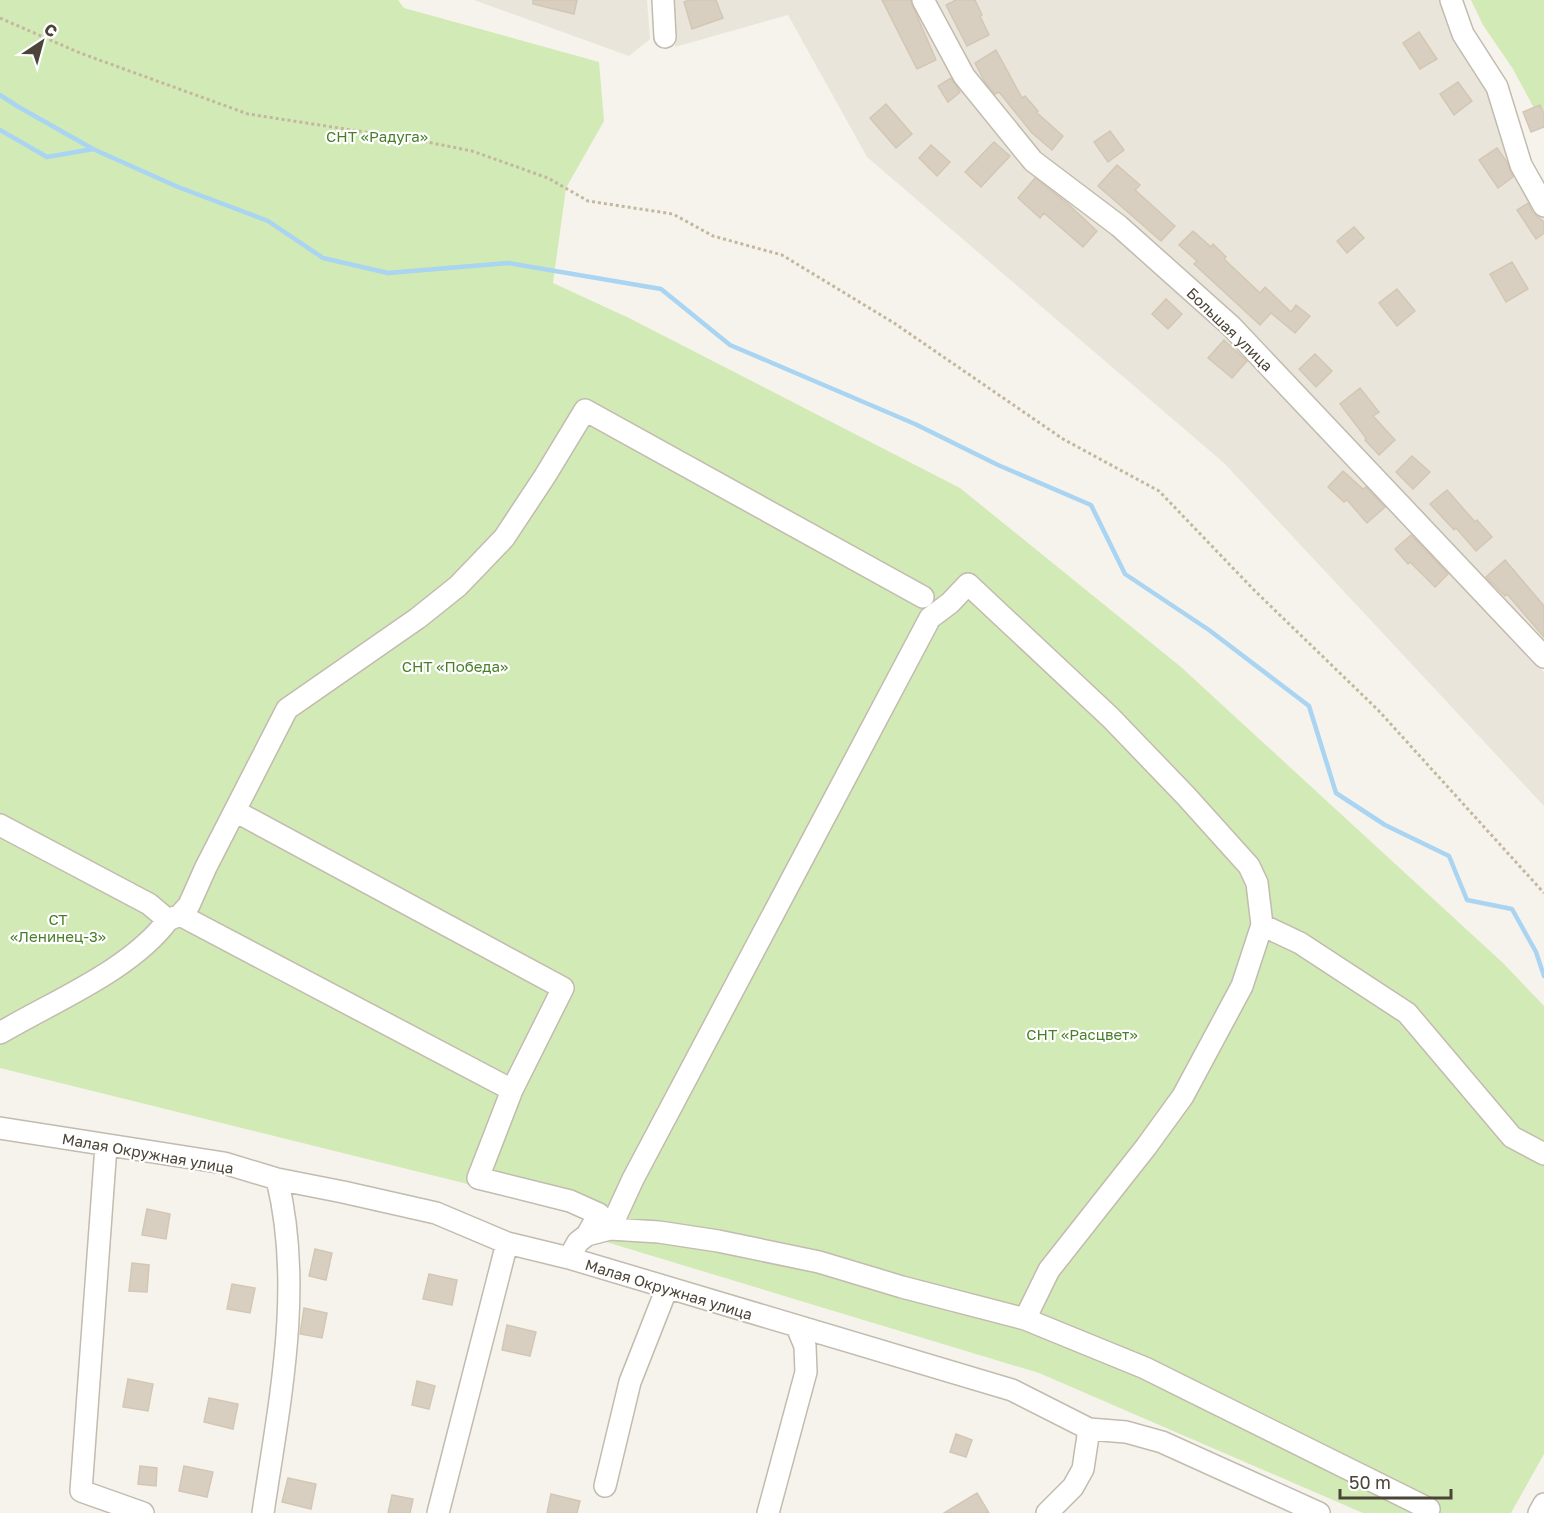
<svg xmlns="http://www.w3.org/2000/svg" width="1544" height="1513" viewBox="0 0 1544 1513" font-family="'Golos Text',sans-serif">
  <style>
    .residential { fill: #eae5da }
    .green { fill: #d2eab5 }
    .lines { fill: none; stroke-linecap: round; stroke-linejoin: round }
    .stream { stroke: #a9d4f2; stroke-width: 4.5 }
    .building { fill: #d8cfc1; stroke: #d3c7b4; stroke-width: 1.5 }
    .minor-casing { stroke: #c2bbae; stroke-width: 24 }
    .path { stroke: #c4b79f; stroke-width: 3; stroke-dasharray: 3 3; stroke-linecap: butt }
    .minor { stroke: #fff; stroke-width: 21 }
    .labels { text-anchor: middle; dominant-baseline: central; stroke-width: 4.5; stroke-linejoin: round; paint-order: stroke }
    .park-label { font-size: 15px; fill: #4a7f2a; stroke: #fff }
    .street-label { font-size: 15px; fill: #4b4439; stroke: #fff }
  </style>
  <rect width="100%" height="100%" fill="#f6f3ec"/>
  <path class="residential" d="M474 0H647L650 39 629 56Z
    M672 0H916L971 95 1177 286 1388 499 1544 672V806L1224 463 867 157 788 15 675 47Z
    M932 0H1439L1453 38 1488 91 1544 216V648L1353 440 1032 149 984 94Z"/>
  <path class="green" d="M0 0H398L404 8 599 62 604 121 566 188 553 283 629 318 960 488 1181 667 1503 963 1544 1006V1454L1511 1513H1363L1039 1373 593 1238 600 1222 572 1210 0 1068Z
    M1471 0H1544V127L1513 69 1483 25Z"/>
  <g class="lines">
    <path class="stream" d="M0 95 17 106 93 149 178 187 268 221 323 258 388 273 508 263 661 289 730 345 915 424 998 465 1091 505 1125 574 1209 630 1309 706 1336 793 1385 825 1449 856 1467 900 1512 909 1536 952 1544 976
      M0 130 47 157 93 149"/>
  </g>
  <path class="building" d="M533 0H577L574 14 533 4Z
    M690 0H716L723 18 692 29 684 2Z
    M882 0H910L936 60 917 69Z
    M956 0H975L982 15 980 16 989 35 967 46 946 5Z
    M1419 32 1437 59 1420 69 1403 43Z
    M996 50 1022 98 1025 96 1038 111 1036 112 1063 136 1052 150 1032 133 999 92 995 94 985 82 975 63Z
    M951 78 960 92 948 102 938 86Z
    M1458 82 1472 101 1454 115 1440 94Z
    M886 104 912 134 896 148 870 118Z
    M1540 105 1544 114V127L1531 132 1523 112Z
    M1110 131 1124 150 1108 162 1094 142Z
    M994 142 1010 156 981 187 965 172Z
    M931 145 950 162 937 176 919 158Z
    M1497 148 1507 162 1513 177 1498 188 1479 160Z
    M1117 165 1140 185 1135 190 1175 226 1161 241 1098 186Z
    M1035 178 1067 203 1097 231 1083 247 1044 213 1040 218 1018 198Z
    M1528 203 1533 213 1544 222V233L1536 239 1517 210Z
    M1354 227 1364 238 1347 253 1337 241Z
    M1193 231 1211 247 1213 244 1226 257 1224 259 1260 293 1265 287 1291 312 1296 305 1310 316 1295 333 1271 313 1260 325 1194 264 1197 261 1179 245Z
    M1512 262 1528 289 1506 302 1490 274Z
    M1397 289 1415 311 1397 326 1379 303Z
    M1166 299 1182 314 1168 329 1152 314Z
    M1224 340 1247 361 1232 378 1208 358Z
    M1315 354 1332 371 1316 387 1299 369Z
    M1360 388 1379 412 1373 416 1395 440 1379 455 1365 440 1366 438 1340 404Z
    M1412 456 1430 472 1413 489 1396 472Z
    M1343 471 1363 489 1366 487 1385 507 1367 523 1347 500 1344 502 1328 487Z
    M1447 490 1475 522 1477 520 1492 537 1476 551 1456 528 1454 530 1430 504Z
    M1411 535 1448 574 1435 587 1410 562 1408 564 1395 549Z
    M1505 560 1544 606V637L1507 594 1505 596 1486 577Z
    M147 1209 170 1214 166 1239 142 1235Z
    M315 1249 332 1253 326 1280 309 1276Z
    M132 1263 149 1265 147 1292 129 1291Z
    M429 1274 457 1280 452 1305 423 1299Z
    M232 1284 255 1288 250 1313 227 1309Z
    M304 1308 327 1313 322 1338 300 1334Z
    M507 1325 536 1332 530 1356 502 1350Z
    M128 1379 153 1384 148 1411 123 1407Z
    M417 1381 435 1386 429 1409 412 1405Z
    M209 1398 238 1404 233 1429 204 1422Z
    M956 1434 972 1440 966 1457 950 1452Z
    M140 1466 157 1468 156 1486 138 1484Z
    M184 1466 213 1472 207 1497 179 1491Z
    M288 1478 316 1484 311 1509 282 1502Z
    M977 1493 989 1513H944Z
    M551 1494 580 1501 577 1513H547Z
    M392 1495 413 1499 410 1513H388Z"/>
  <g class="lines">
    <g class="minor-casing">
      <path id="minor" d="M663 0 665 37
        M923 0 964 76 1033 161 1119 226 1231 326 1544 657
        M1451 0 1463 34 1497 87 1521 165 1544 206
        M235 811 563 988 512 1090 478 1178 570 1201 599 1214 587 1235
        M0 825 149 904 168 920C131 970 54 1001 0 1033
        M180 915 512 1090
        M168 920 180 915 189 905 206 867 287 709 418 618 458 586 504 538 545 476 585 410 923 597
        M1262 925 1300 943 1407 1013 1512 1137 1544 1154
        M0 1128 224 1163 277 1179 343 1192 436 1213 507 1243 569 1258 1012 1390 1089 1429 1126 1432 1162 1442 1319 1513
        M106 1146 81 1491 143 1513
        M610 1229 633 1179 930 618 950 603 968 584 1111 718 1186 796 1249 866 1257 883 1262 925 1242 986 1183 1096 1146 1147 1049 1270 1025 1319
        M569 1258 578 1242 587 1235 610 1229 659 1232 718 1241 819 1262 902 1287 1025 1319 1145 1368 1429 1509
        M605 1486 630 1382 667 1288
        M263 1513C279 1404 304 1288 277 1179
        M438 1513 507 1243
        M768 1513 806 1372 805 1346 797 1327
        M1047 1513 1073 1487 1083 1469 1089 1429
        M1539 1513 1544 1504"/>
    </g>
    <path class="path" d="M0 18 80 53 248 114 417 140 472 151 548 178 588 201 673 214 713 236 782 255 894 323 1063 439 1159 491 1254 590 1378 710 1544 893"/>
    <use href="#minor" class="minor"/>
  </g>
  <g class="labels">
    <g class="park-label">
      <text x="377" y="136">СНТ «Радуга»</text>
      <text x="455" y="666">СНТ «Победа»</text>
      <text x="58" y="919">СТ<tspan x="58" dy="17">«Ленинец-3»</tspan></text>
      <text x="1082" y="1034">СНТ «Расцвет»</text>
    </g>
    <g class="street-label">
      <text transform="translate(1230 329) rotate(44)">Большая улица</text>
      <text transform="translate(148 1153) rotate(10)">Малая Окружная улица</text>
      <text transform="translate(669 1289) rotate(17)">Малая Окружная улица</text>
    </g>
  </g>
  <g transform="translate(42 42) rotate(36)" stroke="#ffffff" stroke-width="4.5" paint-order="stroke">
  <path d="M0-4.5L10 22L0 15L-10 22Z" fill="#4b4439"/>
  <text y="-9" font-size="16" font-weight="bold" text-anchor="middle" fill="#4b4439">С</text>
  </g>
  <path d="M1340 1489v9h111v-9" fill="none" stroke="#4b4439" stroke-width="3"/>
  <text x="1349" y="1489" font-size="18" fill="#4b4439" stroke="#ffffff" stroke-width="4.5" paint-order="stroke">50 m</text>
</svg>
